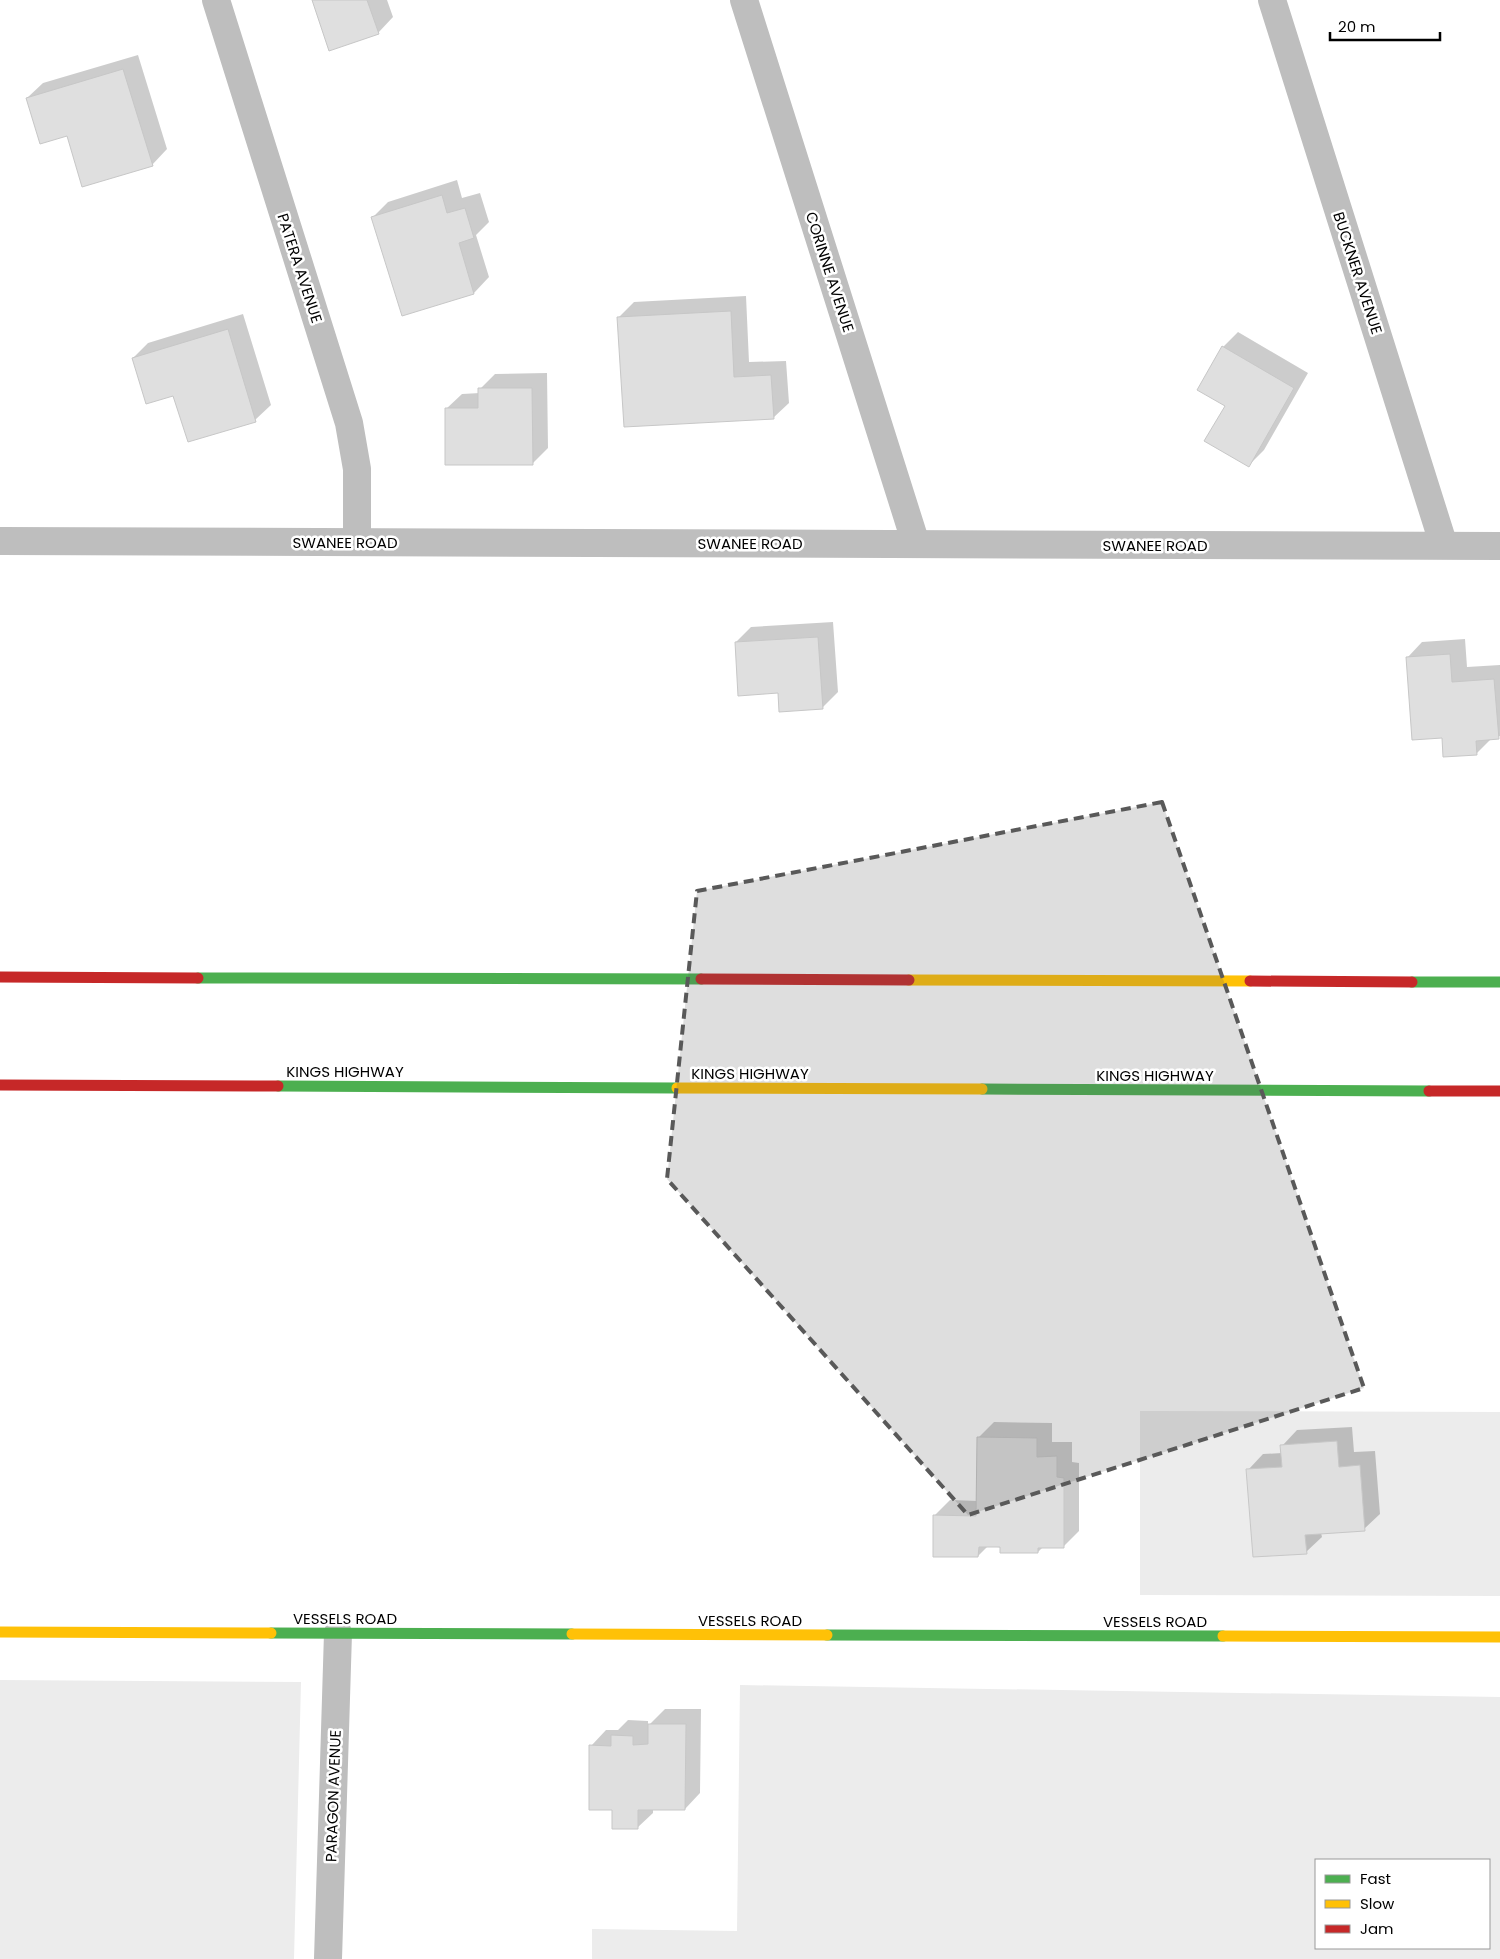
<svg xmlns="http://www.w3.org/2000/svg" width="1500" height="1959" viewBox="0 0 1500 1959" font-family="Poppins,sans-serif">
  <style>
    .green { fill: #ececec; fill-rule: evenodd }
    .shadow { fill: #0003 }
    .building { fill: #dfdfdf; stroke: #c7c7c7 }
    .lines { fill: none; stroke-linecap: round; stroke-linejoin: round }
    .street { stroke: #bebebe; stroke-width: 28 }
    .fast { stroke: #4caf50; stroke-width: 11 }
    .slow { stroke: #ffc107; stroke-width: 11 }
    .jam { stroke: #c62828; stroke-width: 11 }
    .marked { fill: #595959; fill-opacity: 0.2; stroke: #595959; stroke-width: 4; stroke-dasharray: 10 6; stroke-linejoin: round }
    .labels { text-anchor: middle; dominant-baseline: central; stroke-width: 5; stroke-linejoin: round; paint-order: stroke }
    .street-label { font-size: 15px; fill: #000; stroke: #fff }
  </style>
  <rect width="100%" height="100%" fill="#fff"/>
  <path class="green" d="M1140 1411 1500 1412V1596L1140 1595Z
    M0 1680 301 1682 294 1959H0Z
    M740 1685 1500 1697V1959H592V1929L737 1931ZM1316 1860H1489V1948H1316Z"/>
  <path class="shadow" d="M313 0H387L393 17 378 33Z
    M138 55 167 149 152 165 67 135 27 98 43 83Z
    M457 180 462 198 480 193 489 222 476 235 489 277 474 293 403 314 373 217 388 202Z
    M746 296 749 362 786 361 789 403 773 418 619 317 634 302Z
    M243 314 271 405 255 420 133 358 148 343Z
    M1238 332 1308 373 1264 450 1249 465 1226 406 1223 347Z
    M547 373 548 448 532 464 446 409 462 394 480 393V389L495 374Z
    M833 622 838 692 822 708 779 692 736 642 751 627Z
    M1465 639 1467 667 1500 665V736L1492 738 1476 754 1443 736 1407 658 1422 642Z
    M994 1422 1052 1423V1442H1072V1462L1079 1463V1531L1063 1547 1044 1546 1038 1552 988 1546 978 1556 934 1516 950 1500 978 1501 979 1437Z
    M1352 1427 1354 1452 1375 1451 1380 1514 1364 1529 1321 1533 1322 1537 1306 1552 1248 1470 1263 1454 1282 1453V1446L1297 1430Z
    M665 1709H701L700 1793 685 1809H653V1813L637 1828 613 1809 591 1746 606 1730H618L628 1720 648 1721V1726Z"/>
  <path class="building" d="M312 0H367L379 34 329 51Z
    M123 69 153 166 82 187 67 136 40 144 26 98Z
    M442 195 447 213 465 208 474 238 459 243 474 294 402 316 371 217Z
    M731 311 734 377 771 375 774 419 624 427 617 317Z
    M228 329 256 422 188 442 173 396 146 404 132 358Z
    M1222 346 1294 388 1249 467 1204 441 1225 406 1197 390Z
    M478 388H532L533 465H445V408H478Z
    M818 637 823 709 779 712 778 693 738 696 735 642Z
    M1450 654 1452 682 1494 679 1499 739 1476 741 1477 755 1443 757 1442 738 1412 740 1406 657Z
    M977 1437 1037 1438V1457L1057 1456V1477L1064 1478V1548H1038V1553H1000V1547H979L978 1557H933V1515L976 1516Z
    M1337 1441 1339 1467 1360 1465 1365 1531 1305 1535 1307 1554 1253 1557 1246 1469 1282 1467 1280 1445Z
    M648 1724H686L685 1810H638V1829H612V1810H589V1745L611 1746V1735L633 1736V1745L648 1744Z"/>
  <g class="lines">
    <path class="street" d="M216 0 349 423 357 469V542
      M744 0 916 544
      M1272 0 1444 546
      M0 541 1500 546
      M328 1959 338 1633"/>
    <path class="fast" d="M198 978 701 979
      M1412 982H1500
      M278 1086 677 1088
      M982 1089 1429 1091
      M271 1633 572 1634
      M827 1635 1223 1636"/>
    <path class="slow" d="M909 980 1250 981
      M677 1088 982 1089
      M0 1632 271 1633
      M572 1634 827 1635
      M1223 1636 1500 1637"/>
    <path class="jam" d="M0 977 198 978
      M701 979 909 980
      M1250 981 1412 982
      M0 1085 278 1086
      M1429 1091H1500"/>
  </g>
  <path class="marked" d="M1162 802 1364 1388 968 1515 667 1179 697 891Z"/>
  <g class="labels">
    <g class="street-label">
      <text transform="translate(300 268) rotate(72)">PATERA AVENUE</text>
      <text transform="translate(830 272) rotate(72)">CORINNE AVENUE</text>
      <text transform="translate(1358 273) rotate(72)">BUCKNER AVENUE</text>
      <text x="345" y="542">SWANEE ROAD</text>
      <text x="750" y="543">SWANEE ROAD</text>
      <text x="1155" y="545">SWANEE ROAD</text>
      <text x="345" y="1071">KINGS HIGHWAY</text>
      <text x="750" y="1073">KINGS HIGHWAY</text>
      <text x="1155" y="1075">KINGS HIGHWAY</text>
      <text x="345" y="1618">VESSELS ROAD</text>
      <text x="750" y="1620">VESSELS ROAD</text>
      <text x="1155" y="1621">VESSELS ROAD</text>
      <text transform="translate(333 1796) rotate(-88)">PARAGON AVENUE</text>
    </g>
  </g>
  <rect x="1315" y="1859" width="175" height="90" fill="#ffffff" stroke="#999999"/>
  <rect x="1325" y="1875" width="25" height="8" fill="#4caf50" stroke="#999999"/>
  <text x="1360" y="1884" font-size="15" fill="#000000">Fast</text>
  <rect x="1325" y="1900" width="25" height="8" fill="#ffc107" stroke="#999999"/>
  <text x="1360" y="1909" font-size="15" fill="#000000">Slow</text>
  <rect x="1325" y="1925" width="25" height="8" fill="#c62828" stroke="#999999"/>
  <text x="1360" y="1934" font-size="15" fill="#000000">Jam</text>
  <path d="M1330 32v8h110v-8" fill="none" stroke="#000000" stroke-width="2.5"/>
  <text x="1338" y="32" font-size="15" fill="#000000" stroke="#ffffff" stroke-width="4" paint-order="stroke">20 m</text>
</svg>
